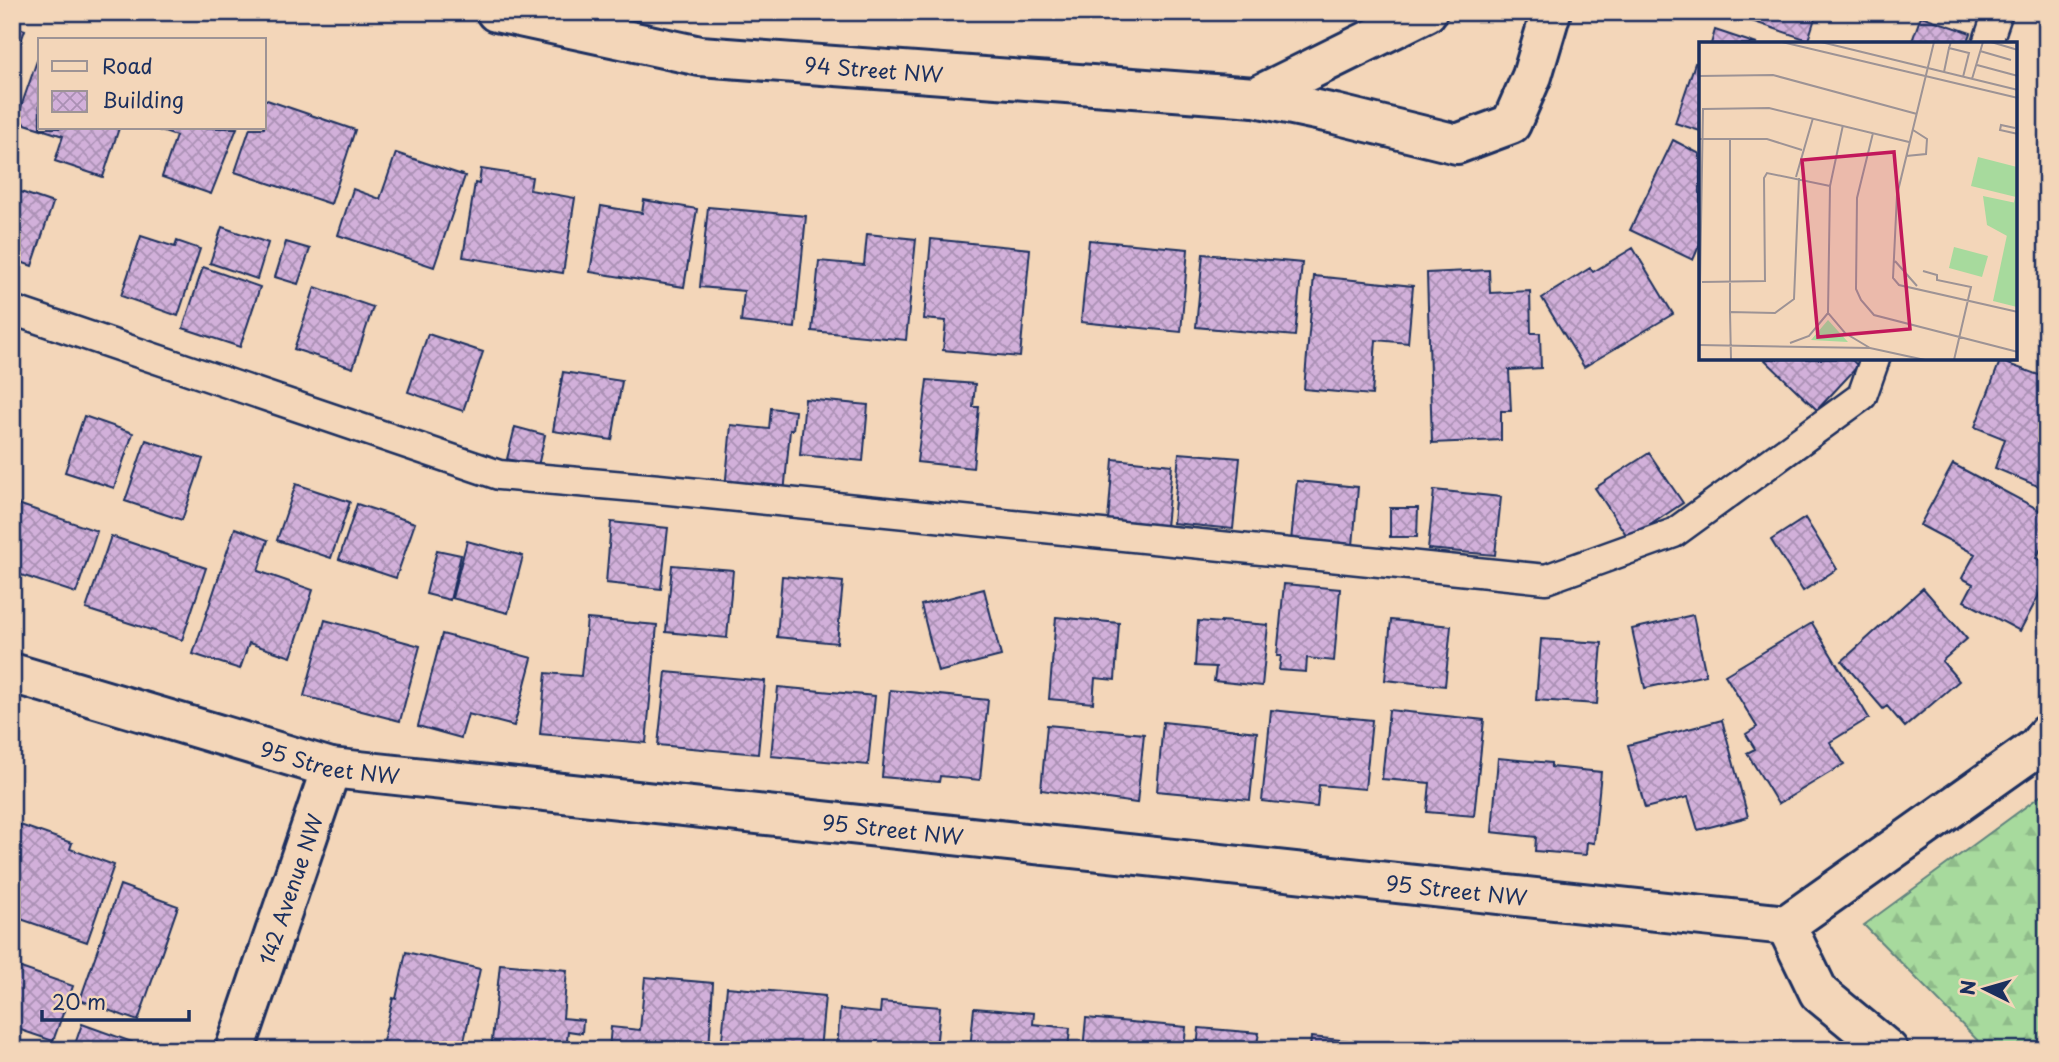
<svg xmlns="http://www.w3.org/2000/svg" width="2059" height="1062" viewBox="0 0 2059 1062" font-family="'Playpen Sans',sans-serif">
  <style>
    .forest { fill: url(#forest-firs); stroke: #61847e; stroke-width: 2 }
    .building { fill: url(#building-cross-hatch); stroke: #1b2f5e; stroke-width: 2 }
    .lines { fill: none; stroke-linecap: round; stroke-linejoin: round }
    .lane-casing { stroke: #1b2f5e; stroke-width: 33 }
    .street-casing { stroke: #1b2f5e; stroke-width: 44 }
    .secondary-casing { stroke: #1b2f5e; stroke-width: 44 }
    .lane { stroke: #f3d6b9; stroke-width: 28 }
    .street { stroke: #f3d6b9; stroke-width: 38 }
    .secondary { stroke: #f3d6b9; stroke-width: 38 }
    .labels { text-anchor: middle; dominant-baseline: central; stroke-width: 5; stroke-linejoin: round; paint-order: stroke }
    .street-label { font-size: 21px; fill: #1b2f5e; stroke: #f3d6b9 }
    .inset-road { fill: none; stroke: #9d9395; stroke-width: 2 }
    .view { fill: #c2185b; fill-opacity: 0.15; stroke: #c2185b; stroke-width: 3.5 }
    .inset-edge { fill: none; stroke: #1b2f5e; stroke-width: 3.5 }
  </style>
  <defs>
    <pattern id="forest-firs" width="22" height="20" patternUnits="userSpaceOnUse" patternTransform="scale(1.75)"><rect width="22" height="20" fill="#a7da9d"/><path d="M5 1l3.5 6h-7zM16 11l3.5 6h-7z" fill="#8fbb8a"/></pattern>
    <pattern id="building-cross-hatch" width="8" height="8" patternUnits="userSpaceOnUse" patternTransform="scale(1.75)"><rect width="8" height="8" fill="#d2b0da"/><path d="M0 0l8 8M0 8l8-8" fill="none" stroke="#aa90b4"/></pattern>
  </defs>
  <rect width="100%" height="100%" fill="#f3d6b9"/>
  <filter id="ink" filterUnits="userSpaceOnUse"><feTurbulence type="fractalNoise" baseFrequency=".0143" numOctaves="2"/><feDisplacementMap in="SourceGraphic" scale="14" xChannelSelector="R" yChannelSelector="G"/><feConvolveMatrix kernelMatrix="1 2 1 2 8 2 1 2 1" color-interpolation-filters="sRGB"/></filter>
  <g filter="url(#ink)">
    <path class="forest" d="M2047 791V1050H1987L1864 925Z"/>
    <path class="building" d="M1725 12H1817L1808 40Z
      M1921 16 1971 33 1967 44H1911Z
      M12 26 25 30 12 67Z
      M1715 30 1757 44H1711Z
      M39 55 40 128H119L103 177 55 161 63 136 16 121Z
      M1695 63 1700 65V131L1675 123Z
      M264 99 355 130 331 204 235 172 250 128H264Z
      M152 128H237L211 194 162 177 176 136Z
      M1673 140 1700 154V244L1693 260 1630 230Z
      M396 153 465 176 434 267 338 235 353 189 380 199Z
      M481 169 532 177 530 190 575 198 563 273 463 257 475 183 479 184Z
      M12 189 53 203 32 266 12 259Z
      M644 200 697 209 684 287 590 272 601 206 642 213Z
      M708 207 806 216 795 328 741 322 744 291 700 287Z
      M222 227 268 243 257 279 210 263Z
      M867 234 916 239 906 340 812 331 819 261 864 265Z
      M141 236 175 247 177 241 200 249 178 316 121 296Z
      M931 239 1030 249 1020 357 943 350 946 321 924 319Z
      M1089 240 1188 249 1181 332 1081 322Z
      M286 242 310 249 298 284 275 277Z
      M1633 248 1673 314 1584 367 1542 298 1590 268 1593 272Z
      M1203 254 1302 263 1295 336 1196 327Z
      M203 267 260 287 240 347 183 328Z
      M1489 270 1490 293 1530 291 1531 333H1540L1541 368 1509 370 1511 411H1501V440L1432 443 1427 273Z
      M1314 276 1413 286 1408 343 1376 340 1372 395 1304 389Z
      M315 287 373 307 353 368 294 349Z
      M428 334 483 352 463 411 408 392Z
      M1764 359H1851L1858 366 1817 410Z
      M2000 361 2047 378V490L1995 468 2005 439 1975 427Z
      M563 372 622 381 612 440 553 431Z
      M927 380 975 384 973 407H979L973 468 917 462Z
      M805 399 868 405 863 461 800 455Z
      M771 408 795 411 793 430H790L784 494 725 489 731 425 769 429Z
      M84 416 133 433 114 488 65 472Z
      M515 427 545 435 538 466 507 459Z
      M146 440 203 459 182 520 125 501Z
      M1179 453 1240 458 1233 529 1173 523Z
      M1649 453 1683 503 1629 539 1595 488Z
      M1113 459 1172 465 1166 527 1108 521Z
      M1953 464 2047 514V538L2036 558 2047 563V580L2020 631 1964 601 1973 584 1962 578 1975 554 1920 525Z
      M1297 481 1358 487 1353 546 1291 541Z
      M296 484 350 502 331 558 277 540Z
      M1434 490 1501 497 1495 555 1428 549Z
      M18 504 97 531 76 593 12 572V522Z
      M357 504 415 523 396 578 339 559Z
      M1390 508H1418L1417 537H1390Z
      M1805 518 1837 569 1803 591 1771 540Z
      M611 522 668 528 661 589 606 583Z
      M235 528 268 540 258 571 313 590 291 657 249 643 240 669 193 654Z
      M111 536 206 568 182 640 86 609Z
      M467 541 523 556 508 613 452 598Z
      M437 550 461 555 450 600 426 594Z
      M672 565 733 570 727 638 666 632Z
      M782 576 843 582 837 643 777 637Z
      M1284 584 1340 589 1334 661 1307 658 1306 672 1279 670 1281 656H1277Z
      M1923 588 1967 639 1942 661 1959 681 1905 727 1887 706 1883 709 1842 661Z
      M984 589 1001 656 938 672 921 605Z
      M1693 615 1706 675 1645 688 1632 629Z
      M1056 617 1119 623 1115 680 1095 678 1093 703 1049 699Z
      M587 619 657 625 646 743 540 734 546 673 581 676Z
      M325 620 420 646 400 721 304 696Z
      M1391 620 1451 626 1445 686 1385 680Z
      M1198 621 1221 623V621L1268 625 1262 686 1214 681 1216 667 1195 666Z
      M1812 623 1869 718 1830 742 1844 764 1778 804 1747 753 1755 749 1746 734 1757 727 1725 675Z
      M442 634 532 658 514 726 468 714 461 738 418 726Z
      M1541 639 1602 643 1597 704 1536 700Z
      M666 672 765 681 758 754 658 745Z
      M778 687 875 696 868 765 771 756Z
      M890 690 988 700 980 780 940 776 939 782 882 777Z
      M1271 710 1372 720 1365 789 1319 785 1317 807 1262 801Z
      M1389 710 1484 720 1474 816 1427 812 1430 783 1382 779Z
      M1722 720 1748 817 1698 830 1688 797 1645 808 1628 745Z
      M1163 722 1257 732 1250 800 1157 791Z
      M1047 725 1144 734 1137 803 1041 790Z
      M1498 758 1551 763V767L1601 772 1594 843 1587 842 1586 855 1535 851 1536 837 1492 832Z
      M20 825 72 843 70 849 114 865 87 942 12 916V848Z
      M120 885 178 906 138 1021 80 1000Z
      M406 952 480 969 462 1050H358L359 1045 381 1050 393 998 396 999Z
      M500 964 567 970 563 1018 583 1020 582 1033 568 1031 566 1050H491Z
      M18 967 73 986 53 1041 12 1027V983Z
      M645 977 713 983 709 1050H609L611 1027 640 1030Z
      M727 987 825 996 820 1050H721Z
      M881 1002 940 1007 936 1050H837L840 1009 880 1013Z
      M974 1008 1034 1013 1033 1024 1070 1028 1068 1050H970Z
      M1086 1018 1186 1027 1184 1050H1083Z
      M82 1024 132 1042 129 1050H73Z
      M1199 1028 1259 1033 1257 1044 1295 1048V1050H1197Z
      M1311 1037 1400 1046V1050H1310Z"/>
    <g class="lines">
      <g class="lane-casing">
        <path id="lane" d="M1987 44 1998 12
          M12 310 499 475 659 489 1546 579 1674 533 1862 396 1875 359"/>
      </g>
      <g class="street-casing">
        <g id="street">
          <path d="M1255 97 1335 114 1457 144 1511 124 1532 76 1551 12"/>
          <path id="s1" d="M12 673 331 768 1786 925 2037 747 2047 734"/>
          <path d="M1786 925 1819 993 1888 1050"/>
          <path id="s2" d="M235 1050 331 768"/>
        </g>
      </g>
      <g class="secondary-casing">
        <g id="secondary">
          <path id="s3" d="M496 12 700 56 1255 97 1427 12"/>
        </g>
      </g>
      <use href="#lane" class="lane"/>
      <use href="#street" class="street"/>
      <use href="#secondary" class="secondary"/>
    </g>
  </g>
  <g class="labels">
    <g class="street-label">
      <text stroke="none"><textPath href="#s3" startOffset="383">94 Street NW</textPath></text>
      <text stroke="none"><textPath href="#s1" startOffset="331">95 Street NW</textPath></text>
      <text stroke="none"><textPath href="#s1" startOffset="898">95 Street NW</textPath></text>
      <text stroke="none"><textPath href="#s2" startOffset="170">142 Avenue NW</textPath></text>
      <text stroke="none"><textPath href="#s1" startOffset="1465">95 Street NW</textPath></text>
    </g>
  </g>
  <g transform="translate(1699 42)">
    <rect width="318" height="318" fill="#f3d6b9"/>
    <path d="M129 278 149 300 112 298Z" fill="#a7da9d"/>
    <path d="M318 146V265L294 259Z" fill="#a7da9d"/>
    <path d="M279 115 318 125 317 155 272 144ZM284 154 317 161 310 195 288 183ZM255 205 289 214 283 235 250 226Z" fill="#a7da9d"/>
    <path class="inset-road" d="M83 0 319 56M122 0 319 48M235 0 198 153 194 236 200 243 319 270M252 0 250 6 270 11 264 35M292 0 319 8M281 9 312 18M278 23 319 34M245 30 250 6M0 34 74 33 218 72M273 37 284 0M144 83 131 144 129 271 146 291 171 306M316 86 302 83 301 88 319 92M174 91 158 156 157 247 162 258 175 273 319 310M0 97H68L103 108M31 97V270M207 114 227 112 228 97 214 88M97 135 114 76M196 219 218 244M224 229 238 233V238L272 245 255 318M3 240 66 239 65 136 68 131 131 144M0 301 4 67 70 66 210 100M91 301 110 294 129 271M0 303 171 306 226 318M32 318 31 270 76 271 95 257 100 136"/>
    <path class="view" d="M195 110 211 287 119 295 103 118Z"/>
    <rect width="318" height="318" class="inset-edge"/>
  </g>
  <rect width="2059" height="1062" fill="none" stroke="#f3d6b9" stroke-width="42"/>
  <rect x="21" y="21" width="2017" height="1020" fill="none" stroke="#1b2f5e" stroke-width="2.5" filter="url(#ink)"/>
  <rect x="38" y="38" width="228" height="91" fill="#f3d6b9" stroke="#9d9395" stroke-width="2"/>
  <rect x="52" y="61" width="35" height="10" fill="#f3d6b9" stroke="#9d9395" stroke-width="2"/>
  <text x="102" y="74" font-size="21" fill="#1b2f5e">Road</text>
  <rect x="52" y="91" width="35" height="21" fill="url(#building-cross-hatch)" stroke="#9d9395" stroke-width="2"/>
  <text x="102" y="108" font-size="21" fill="#1b2f5e">Building</text>
  <g transform="translate(1985 989) rotate(275)" stroke="#f3d6b9" stroke-width="5" paint-order="stroke">
  <path d="M0-5L12 26L0 18L-12 26Z" fill="#1b2f5e"/>
  <text y="-10" font-size="19" font-weight="bold" text-anchor="middle" fill="#1b2f5e">N</text>
  </g>
  <path d="M42 1010v10h147v-10" fill="none" stroke="#1b2f5e" stroke-width="3.5"/>
  <text x="52" y="1010" font-size="21" fill="#1b2f5e" stroke="#f3d6b9" stroke-width="5" paint-order="stroke">20 m</text>
</svg>
